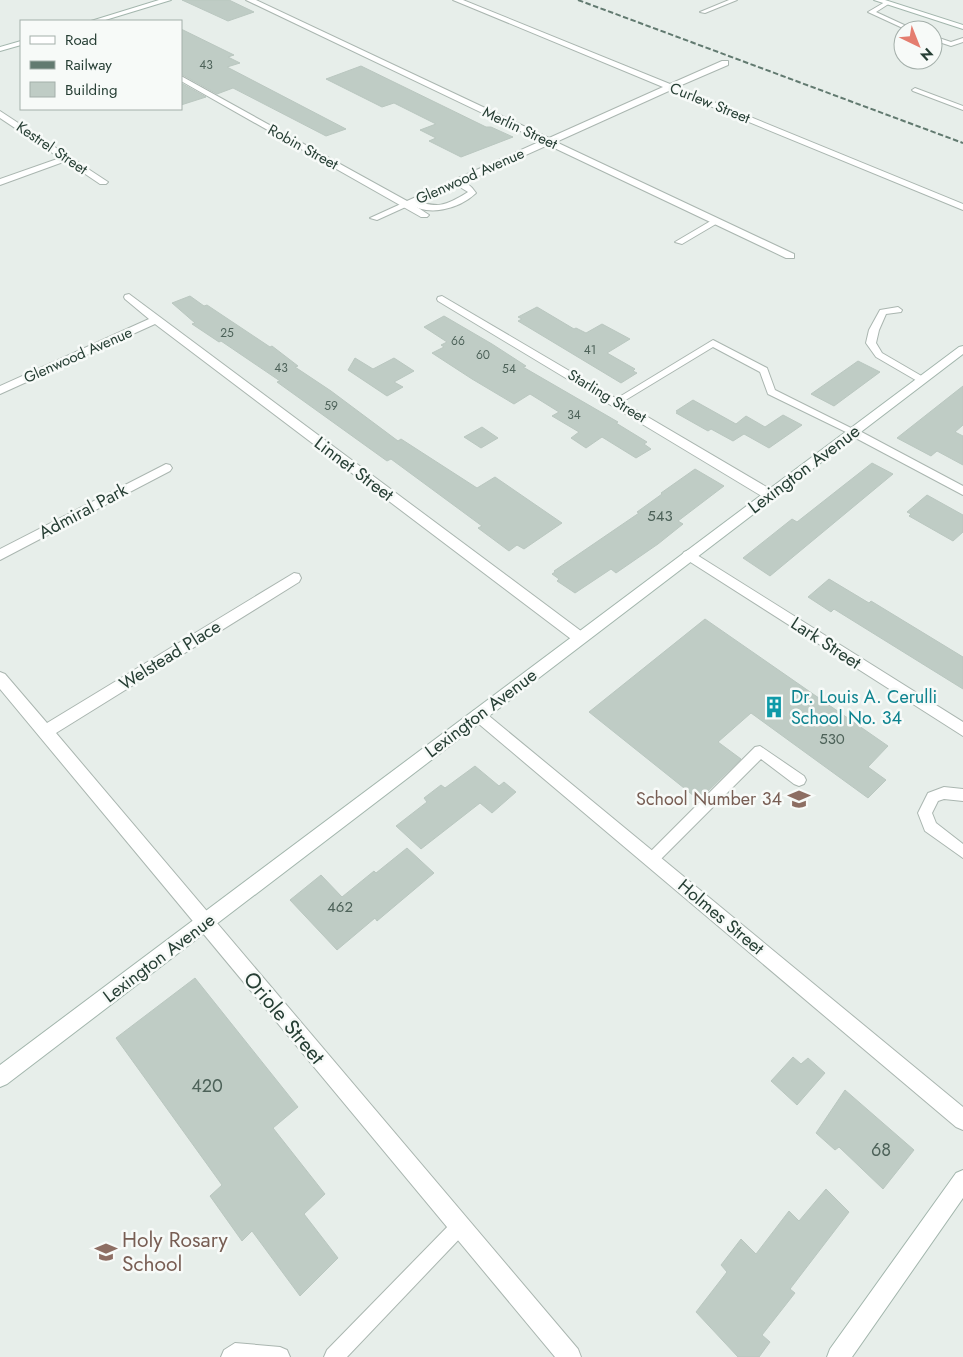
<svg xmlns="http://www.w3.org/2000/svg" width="963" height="1357" viewBox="0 0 963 1357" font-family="Jost,sans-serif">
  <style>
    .building { fill: #bfccc5; stroke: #bac7c0 }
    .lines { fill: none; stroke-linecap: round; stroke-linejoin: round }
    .lane-casing { stroke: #aab6b0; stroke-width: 2 }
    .street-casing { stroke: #aab6b0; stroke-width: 2 }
    .secondary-casing { stroke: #a3b6ad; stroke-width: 2 }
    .lane { fill: #fff; fill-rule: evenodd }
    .street { fill: #fff; fill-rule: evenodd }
    .secondary { fill: #fff; fill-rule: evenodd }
    .rail { stroke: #627a70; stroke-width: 2; stroke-dasharray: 5.5 2.5; stroke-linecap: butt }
    .labels { text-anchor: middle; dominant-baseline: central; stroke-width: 5; stroke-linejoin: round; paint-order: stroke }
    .far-number-label { font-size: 12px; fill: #4d6259 }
    .far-street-label { font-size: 15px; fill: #273f35; stroke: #f7faf8 }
    .number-label { font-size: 15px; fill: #4d6259 }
    .street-label { font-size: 18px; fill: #273f35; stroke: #f7faf8 }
    .culture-label { font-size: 18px; fill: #0d838f; stroke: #f7faf8; text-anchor: start }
    .education-label { font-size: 18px; fill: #785e54; stroke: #f7faf8; text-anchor: end }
    .near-number-label { font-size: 18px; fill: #4d6259 }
    .near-street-label { font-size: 21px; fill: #273f35; stroke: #f7faf8 }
    .near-education-label { font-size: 21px; fill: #785e54; stroke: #f7faf8; text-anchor: start }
  </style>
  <rect width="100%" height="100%" fill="#e7eeea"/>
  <path class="building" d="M182 0H229L254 12 228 21Z
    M181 29 234 55 228 57 240 63 227 67 346 129 326 136 233 88 217 94 181 74Z
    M361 66 486 127H491L513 137 461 157 429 141 436 138 420 130 436 124 394 103 382 107 326 79Z
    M181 83 206 97 181 105Z
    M190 296 204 306 207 305 270 347 272 346 298 366 295 367 331 391 398 441 401 439 477 488 495 477 562 523 524 549 517 545 509 551 478 528 482 526 391 459 387 461 277 382 280 381 221 341 219 342 192 324 195 323 172 303Z
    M537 307 574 329 576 328 586 333 602 324 630 339 607 353 635 369 633 371 637 373 621 383 518 321 522 319 518 317Z
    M444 316 492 344 526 366 523 367 618 422 616 423 647 442 644 444 651 449 636 458 602 437 586 448 571 438 579 432 552 416 559 412 530 394 514 404 472 379 432 353 444 347 441 345 447 342 424 327Z
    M355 358 373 369 394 358 414 371 394 382 403 387 387 396 348 370Z
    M858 361 880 372 834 406 811 394Z
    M963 386V425L955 432 963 436V465L937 451 931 456 897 438Z
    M693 400 736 424 746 416 765 427 783 415 802 425 769 448 744 434 733 441 711 429 708 431 676 413 678 412 676 411Z
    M482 427 498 438 481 448 464 437Z
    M872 463 893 474 770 576 743 558 792 519 797 522Z
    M695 469 724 486 678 521 683 524 658 544 616 573 611 569 575 593 557 581 559 579 552 574 555 572 554 571 639 513 637 512 662 494 661 493Z
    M927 495 963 515V532L953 541 909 516 911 514 907 512Z
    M829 579 869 603 871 601 963 657V689L834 609 831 612 808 597Z
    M705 619 888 746 868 767 886 780 868 798 751 713 718 742 741 759 699 800 589 712Z
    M475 766 499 786 504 782 516 792 492 813 480 803 421 849 396 826 427 802 424 798 441 785 445 788Z
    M407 848 434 873 377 921 375 918 337 950 290 900 321 875 342 897 374 871 376 873Z
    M195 978 298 1107 273 1128 325 1194 304 1214 338 1258 300 1296 252 1231 242 1241 210 1196 222 1185 116 1038Z
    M793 1057 801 1064 808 1058 825 1073 797 1105 771 1081Z
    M845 1090 914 1150 883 1189 839 1147 835 1150 816 1133Z
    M826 1189 849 1212 790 1289 795 1293 762 1335 770 1342 759 1357H738L696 1312 727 1272 721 1265 741 1239 756 1254 789 1211 799 1221Z"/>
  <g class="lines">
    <g class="lane-casing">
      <path id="lane" d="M729 0H737L705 13 700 12Z
        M885 2 890 3 876 12 915 30H907L868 12Z
        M933 36 951 42 963 38V42L951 46 933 40Z
        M915 88 963 106V110L913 91 912 90Z
        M455 180C463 179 472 186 476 193 459 209 427 218 408 202L412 200C438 208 444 207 468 192L455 184Z
        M403 203 410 205 377 220 370 218Z
        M714 219 721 221 682 244 675 242Z
        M898 307 902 310 901 312 886 314 879 330 876 343 882 353 925 378V382H919L876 357 866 343 869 330 880 310Z
        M713 340 767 368 775 390 859 432 858 434H850L768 394 760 372 713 347 619 404 616 405 611 402Z
        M760 746 804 776 806 780 804 784 799 786 794 784 761 759 657 863 652 865 647 863 645 859 647 855 755 747Z
        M944 787 963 789V801L944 799 938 801 932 813 936 823 963 844V858L925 831 918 813 928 793Z
        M460 1217 466 1220 469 1226 466 1232 347 1357H324L327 1350 454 1220Z
        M235 1343 280 1347 287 1350 290 1357H221L224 1350Z"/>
    </g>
    <g class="street-casing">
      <path id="street" d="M246 0H256L549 138 663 87 453 0H463L670 84 722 61H728V65L677 87 963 204V210L671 90 556 142 794 254V258H786L548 145 414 205 429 215 427 217H421L181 81V76L407 201 541 141Z
        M0 111 108 182 106 184H100L66 161 0 185V179L60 158 0 118Z
        M129 294 585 634 587 638 585 642 580 643 575 642 155 324 0 394V386L149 319 125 299 124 297 125 295Z
        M442 296 775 492 776 495 775 498H765L438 301 437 299 438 297Z
        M854 428 963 486V495L850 435 848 432 850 429Z
        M166 464 170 465 172 468 170 471 0 560V549Z
        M689 550 963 722V736L684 558 682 555 684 552Z
        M294 573 299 574 301 578 299 582 56 733 578 1349 581 1357H555L0 689V672L5 674 47 723Z
        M478 709 483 711 963 1107V1130L956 1127 473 719 470 715 473 711Z"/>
    </g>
    <g class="secondary-casing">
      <path id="secondary" d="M159 0H171L102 21H91Z
        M874 0H885L963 25V29Z
        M21 41V45L0 51V47Z
        M963 346V354L7 1084 0 1087V1065L959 347Z
        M963 1170V1198L852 1357H827L830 1349 956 1173Z"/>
    </g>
    <use href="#lane" class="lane"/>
    <use href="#street" class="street"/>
    <use href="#secondary" class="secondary"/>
    <path class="rail" d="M578 0 963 143"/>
  </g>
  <defs>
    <g id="building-bare" transform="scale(1.725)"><path d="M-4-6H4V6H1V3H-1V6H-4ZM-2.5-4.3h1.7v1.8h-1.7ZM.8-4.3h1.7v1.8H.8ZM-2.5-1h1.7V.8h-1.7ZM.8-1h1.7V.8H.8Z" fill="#0f9aa8" stroke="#f7faf8" stroke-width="2.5" paint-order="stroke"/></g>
    <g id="school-bare" transform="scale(1.725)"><path d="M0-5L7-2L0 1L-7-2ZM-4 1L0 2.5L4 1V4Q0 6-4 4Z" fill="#8d6e63" stroke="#f7faf8" stroke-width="2.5" paint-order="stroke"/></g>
  </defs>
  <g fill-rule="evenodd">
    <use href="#building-bare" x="774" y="707"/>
    <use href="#school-bare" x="799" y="799"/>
    <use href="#school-bare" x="106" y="1252"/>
  </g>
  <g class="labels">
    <g class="far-number-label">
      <text x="206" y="65">43</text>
      <text x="227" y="333">25</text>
      <text x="458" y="341">66</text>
      <text x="590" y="350">41</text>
      <text x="483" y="355">60</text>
      <text x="281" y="368">43</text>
      <text x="509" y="369">54</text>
      <text x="331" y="406">59</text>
      <text x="574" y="415">34</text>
    </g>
    <g class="far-street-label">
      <text transform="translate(710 103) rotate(22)">Curlew Street</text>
      <text transform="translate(520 128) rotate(25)">Merlin Street</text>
      <text transform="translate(303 147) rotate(29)">Robin Street</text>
      <text transform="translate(52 148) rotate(34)">Kestrel Street</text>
      <text transform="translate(470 176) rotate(-24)">Glenwood Avenue</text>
      <text transform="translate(78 355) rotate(-24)">Glenwood Avenue</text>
      <text transform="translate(607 396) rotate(31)">Starling Street</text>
    </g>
    <g class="number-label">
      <text x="660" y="516">543</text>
      <text x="832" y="739">530</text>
      <text x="340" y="907">462</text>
    </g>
    <g class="street-label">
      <text transform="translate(354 469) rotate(37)">Linnet Street</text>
      <text transform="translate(804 469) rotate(-37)">Lexington Avenue</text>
      <text transform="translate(83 511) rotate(-28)">Admiral Park</text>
      <text transform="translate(826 643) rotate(33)">Lark Street</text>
      <text transform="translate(170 655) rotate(-32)">Welstead Place</text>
      <text transform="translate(481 713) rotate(-37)">Lexington Avenue</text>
      <text transform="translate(721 917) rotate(40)">Holmes Street</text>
      <text transform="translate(159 958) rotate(-37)">Lexington Avenue</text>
    </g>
    <g class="culture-label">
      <text x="791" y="697">Dr. Louis A. Cerulli<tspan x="791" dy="21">School No. 34</tspan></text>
    </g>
    <g class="education-label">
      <text x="782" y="799">School Number 34</text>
    </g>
    <g class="near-number-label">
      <text x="207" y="1086">420</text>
      <text x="881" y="1150">68</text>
    </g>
    <g class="near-street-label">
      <text transform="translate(284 1018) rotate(50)">Oriole Street</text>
    </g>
    <g class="near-education-label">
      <text x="122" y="1240">Holy Rosary<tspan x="122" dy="24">School</tspan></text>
    </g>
  </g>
  <rect x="20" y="20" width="162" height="90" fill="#f7faf8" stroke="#a4afaa"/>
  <rect x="30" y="36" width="25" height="8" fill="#ffffff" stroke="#a4afaa"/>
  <text x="65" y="45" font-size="15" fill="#273f35">Road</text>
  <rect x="30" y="61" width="25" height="8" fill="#627a70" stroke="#a4afaa"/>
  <text x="65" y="70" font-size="15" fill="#273f35">Railway</text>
  <rect x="30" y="82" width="25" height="15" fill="#bfccc5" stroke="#a4afaa"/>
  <text x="65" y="95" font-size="15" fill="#273f35">Building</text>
  <g transform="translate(918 45) rotate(137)"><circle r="24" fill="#f7faf8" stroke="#a4afaa"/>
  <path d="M0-4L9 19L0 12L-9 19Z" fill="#e47d6f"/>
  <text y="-8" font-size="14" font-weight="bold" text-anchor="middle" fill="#273f35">N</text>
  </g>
</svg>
